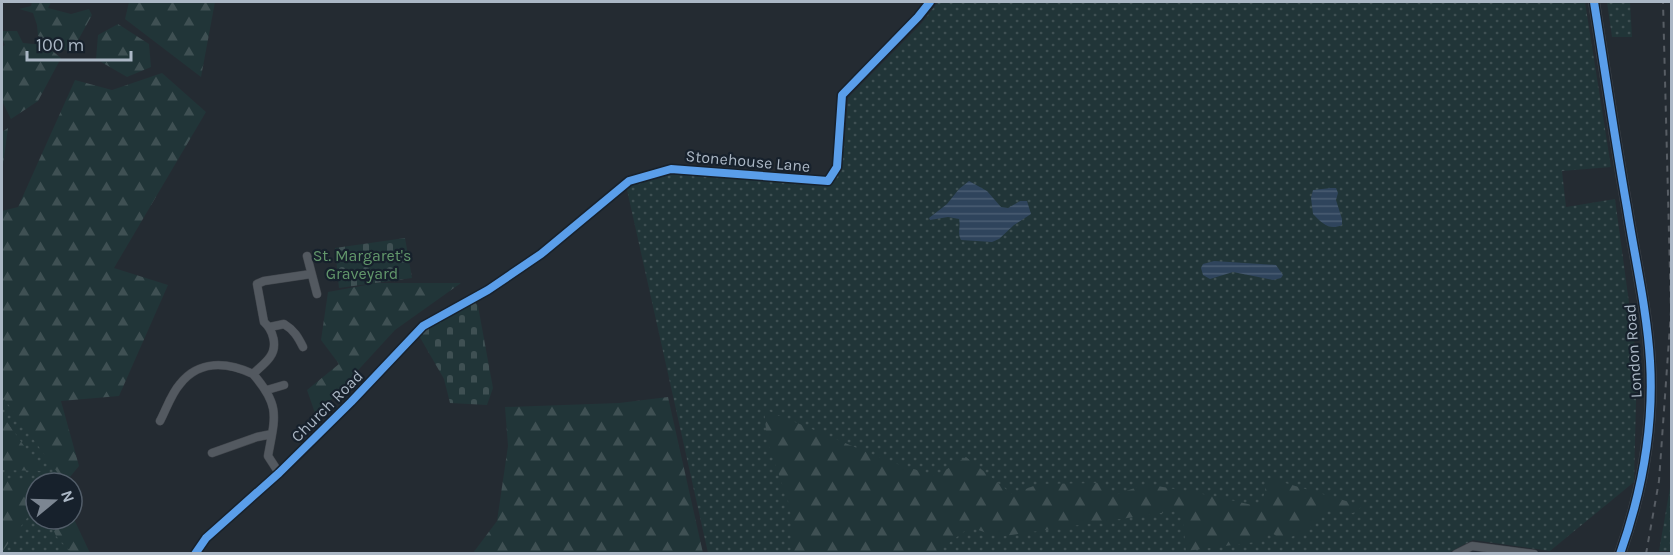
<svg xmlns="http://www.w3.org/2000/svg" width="1673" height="555" viewBox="0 0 1673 555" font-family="Karla,sans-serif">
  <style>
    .grass { fill: url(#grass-dots) }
    .forest { fill: url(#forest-firs) }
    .cemetery { fill: url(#cemetery-stones) }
    .water { fill: url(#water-rules) }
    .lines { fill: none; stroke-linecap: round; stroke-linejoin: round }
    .street-casing { stroke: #42474d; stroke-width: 9 }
    .secondary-casing { stroke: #42474d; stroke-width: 12 }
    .street { stroke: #535960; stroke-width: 8 }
    .secondary { stroke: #575d65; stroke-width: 10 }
    .rail { stroke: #575d64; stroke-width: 2; stroke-dasharray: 6 6; stroke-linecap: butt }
    .cycleway-casing { stroke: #17212c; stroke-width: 11 }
    .cycleway { stroke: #5a9eea; stroke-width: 8 }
    .labels { text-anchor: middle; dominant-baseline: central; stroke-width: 4.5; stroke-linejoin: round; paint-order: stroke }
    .street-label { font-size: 16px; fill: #abb7c5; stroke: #17212c }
    .park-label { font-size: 16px; fill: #62976b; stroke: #17212c }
  </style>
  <defs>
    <pattern id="grass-dots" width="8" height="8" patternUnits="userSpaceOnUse" patternTransform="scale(1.5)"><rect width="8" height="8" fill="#213538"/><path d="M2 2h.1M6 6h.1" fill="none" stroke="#3f5053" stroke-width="1.8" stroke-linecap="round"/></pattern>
    <pattern id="forest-firs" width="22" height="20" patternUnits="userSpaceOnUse" patternTransform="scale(1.5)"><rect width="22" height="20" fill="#213538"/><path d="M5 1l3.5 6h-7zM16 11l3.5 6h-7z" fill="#3f5053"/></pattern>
    <pattern id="cemetery-stones" width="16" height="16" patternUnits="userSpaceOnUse" patternTransform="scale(1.5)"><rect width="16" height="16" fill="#213538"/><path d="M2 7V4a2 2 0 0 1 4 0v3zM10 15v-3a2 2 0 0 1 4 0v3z" fill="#3f5053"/></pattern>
    <pattern id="water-rules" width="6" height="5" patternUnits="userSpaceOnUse" patternTransform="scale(1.5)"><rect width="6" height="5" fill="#2f445c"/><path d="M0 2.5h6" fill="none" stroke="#4a5d72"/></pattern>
  </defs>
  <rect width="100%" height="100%" fill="#242b32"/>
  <path class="grass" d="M938 2H1585L1611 167 1562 171 1566 207 1615 199 1637 362 1634 482 1550 551 1473 540 1446 554 708 553 627 190 633 185 673 174 830 186 842 169 848 98 921 24Z
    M1607 2H1630L1632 37H1612Z
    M2 389 66 483H36V519H65L85 553H2Z
    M1671 482V551H1659Z"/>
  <path class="forest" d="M32 2H51L48 8 71 14 89 9 92 15 71 53 38 36 37 25 33 13 19 9 31 6Z
    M129 2H215L201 77 125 19Z
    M118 24 149 44 151 67 127 77 96 59 98 35Z
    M2 29 3 31H17L23 43 45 45 61 58 38 101 11 119 2 101V47L5 45 2 39Z
    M162 73 206 112 114 268 168 285 119 396 61 401 79 466 65 483 2 396V211L18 207 75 80 112 90Z
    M8 128 2 172V173V132Z
    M377 283H461L395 330 316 416 307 390 339 364 321 340 328 292Z
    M668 397 703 553H473L497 521 508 446 505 407 619 403Z
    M764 409 888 461 936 476 966 457 1012 494 1039 484 1101 483 1115 495 1146 484 1208 495 1261 507 1268 478 1363 506 1353 513 1329 508 1305 532 1282 540 1272 533 1256 542 1186 551 1182 510 998 537 970 527 936 553H793L790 507 767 440Z
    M2 415 42 471 2 470Z
    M2 480H46L45 483H36V502L30 514 2 552Z
    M72 515 90 553H72L56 536 49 519H72Z"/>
  <path class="cemetery" d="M405 238 412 278 339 288 335 248Z
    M475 302 478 306 493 388 487 405 450 403 444 379 418 334 425 327Z"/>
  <path class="water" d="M969 181 987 191 1001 207 1008 208 1020 201H1027L1031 214 1014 225 999 239 992 242 961 240C957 233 961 226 959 219L948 217 930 220 929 218 947 204 959 189Z
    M1331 188H1336L1338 193 1336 200 1342 219V225C1329 231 1322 223 1313 214L1311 198 1313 190Z
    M1214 261 1276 265 1283 275 1281 278 1273 280 1233 272 1210 279 1203 275 1201 268 1203 264Z"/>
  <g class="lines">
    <g class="street-casing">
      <path id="street" d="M307 256 317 294
        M270 327 284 324C294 330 298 337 303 347
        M267 390 284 385
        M160 421C166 410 171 394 180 384 199 360 227 362 253 374
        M212 453 257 437 272 434
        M279 473 268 456C275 417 281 406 253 374 258 369 266 363 270 357 278 346 273 330 264 322L257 284 264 281 311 274
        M195 554 206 538 279 473 351 402 423 326 488 290 541 254 629 181 671 169 828 181 837 167 842 95 918 17 930 2
        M1456 554 1472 546 1534 554"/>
    </g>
    <g class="secondary-casing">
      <path id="secondary" d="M1594 2C1605 71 1615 140 1627 208 1635 259 1647 310 1650 361 1654 427 1642 492 1620 554"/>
    </g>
    <use href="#street" class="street"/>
    <use href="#secondary" class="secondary"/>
    <path class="rail" d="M1646 554 1659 481 1671 311 1663 2"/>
    <g class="cycleway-casing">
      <path id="cycleway" d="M1594 2C1605 71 1615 140 1627 208 1635 259 1647 310 1650 361 1654 427 1642 492 1620 554
        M195 554 206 538 279 473 351 402 423 326 488 290 541 254 629 181 671 169 828 181 837 167 842 95 918 17 930 2"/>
    </g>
    <use href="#cycleway" class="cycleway"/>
  </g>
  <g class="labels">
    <g class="street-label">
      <text transform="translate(748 161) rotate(5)">Stonehouse Lane</text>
      <text transform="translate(1633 351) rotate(-94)">London Road</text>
      <text transform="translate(327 406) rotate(-45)">Church Road</text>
    </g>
    <g class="park-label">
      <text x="362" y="255">St. Margaret's<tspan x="362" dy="18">Graveyard</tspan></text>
    </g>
  </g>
  <rect width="1673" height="555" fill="none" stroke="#abb7c5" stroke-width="6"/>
  <g transform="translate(54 501) rotate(71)"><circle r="28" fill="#17212c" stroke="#525d69" stroke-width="1.5"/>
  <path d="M0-4.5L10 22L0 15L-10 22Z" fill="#7c8692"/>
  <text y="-9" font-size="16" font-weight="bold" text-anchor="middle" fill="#abb7c5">N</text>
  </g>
  <path d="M27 51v9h104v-9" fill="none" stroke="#abb7c5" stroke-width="3"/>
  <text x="36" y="51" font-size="18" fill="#abb7c5" stroke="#17212c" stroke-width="4.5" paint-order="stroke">100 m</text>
</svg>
